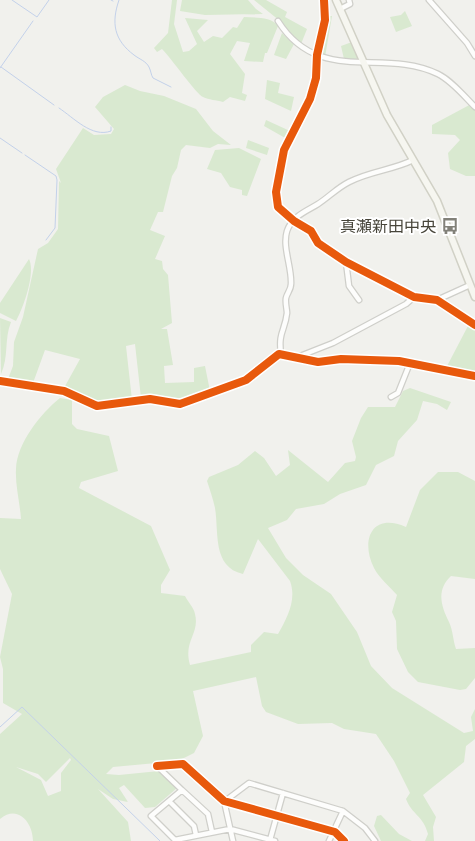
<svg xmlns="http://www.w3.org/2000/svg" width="475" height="841" viewBox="0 0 475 841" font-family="Montserrat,'Noto Sans JP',sans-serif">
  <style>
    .green { fill: #d9e9d0; fill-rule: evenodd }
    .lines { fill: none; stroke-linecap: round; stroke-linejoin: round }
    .stream { stroke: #c3d1ea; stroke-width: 1 }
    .street-casing { stroke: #cfcfca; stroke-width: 7 }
    .secondary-casing { stroke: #d1d1c6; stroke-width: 9 }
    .street { stroke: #fdfdfc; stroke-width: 4.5 }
    .secondary { stroke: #f6f6f0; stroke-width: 6 }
    .cycleway-casing { stroke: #fff; stroke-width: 11 }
    .cycleway { stroke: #e8590c; stroke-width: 8 }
    .labels { text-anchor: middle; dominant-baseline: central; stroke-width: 4; stroke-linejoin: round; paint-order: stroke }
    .poi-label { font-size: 16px; fill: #47453a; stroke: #fff; text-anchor: end }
  </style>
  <rect width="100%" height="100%" fill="#f1f1ed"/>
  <path class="green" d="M172 0H177L174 24 183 52 189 51 197 44 185 18 208 20 197 31 204 42 213 36 222 38 233 27 237 28 244 17C256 18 271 16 278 26L267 53H265L263 62 244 61 250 43 237 41 230 54 245 74 242 93 247 95 245 101 230 97 223 102C216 100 209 100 203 97 197 95 171 58 162 49L157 52 154 48 168 33Z
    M182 0H248L256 9 263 14 205 15 180 11Z
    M254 0H266L287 12 285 17 307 29 301 44 289 34 280 21Z
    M405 11 412 26 396 32 390 17 401 15Z
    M327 16H332L325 57 319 54Z
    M282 33 294 44 286 59 274 55Z
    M352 42 360 61 344 59 341 46Z
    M267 80 280 83 278 93 294 97 291 111 265 99Z
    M125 85 140 91 164 96 196 109 213 131 231 145 218 144 210 148 186 145 181 150 177 168 172 176 163 212H158L150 230 165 236 155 259 162 261 163 269 168 275 172 323 161 329H167L173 365 164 366 165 383 194 382V368L205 366 210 391 177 401 150 397 141 398 135 344 126 346 132 400 99 404 64 388 80 359 45 350 33 383 8 379 13 366 14 342 23 317 38 249 48 243 58 229 59 181 61 183 56 169 83 128 94 135 111 134 114 129 95 107 103 97Z
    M475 102V176H466L450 169 448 153 460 140 455 135 432 134V125Z
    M266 120 290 131 287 139 264 126Z
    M248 140 269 148 267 155 246 148Z
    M239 148 261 159 247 196 242 195V190L230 187 221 173 207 169 215 150Z
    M29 259C36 273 23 308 16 321L0 313V303Z
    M0 318 11 322C4 339 9 357 1 374Z
    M469 324 475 327V374L446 368Z
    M410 388 451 402 447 410 437 404 423 401 417 420 398 441 394 456 376 465 366 485 340 494 324 504 296 509 287 520 268 528 286 558 303 575 331 594 357 632 371 666 392 688 464 733 473 731 471 717 475 709V739L466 746 464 762 423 795 436 817 433 827 434 841H425L428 834C423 815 412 815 406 799L410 793 394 761 376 734 344 729 332 723 298 724 266 712 262 706 256 677 193 691 203 736 194 753 178 761 113 767 106 774 119 775 159 771 177 788 155 807 145 808 124 785 119 788 128 802 113 799 98 789 128 822 131 841H33C33 823 18 804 0 819V734L22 714 3 703V669L0 657 12 594 0 569V518L21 519C20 503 15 485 16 469 17 443 41 413 60 398L72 400V424L77 429 109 436 118 471 81 482 79 488 151 526 170 570 161 585V593L185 596C188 602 194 608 195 614 200 634 183 641 190 665L251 652V645L264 632 278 634C287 618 297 600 290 581L258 539 243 574C212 567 219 532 215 508 213 499 210 490 207 481L209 477 238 465 255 451 264 458 276 476 290 465 288 450 328 482 345 463 355 461 356 457 352 441 361 418 368 407H395L403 391ZM70 758 71 760 61 773V791L48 796 41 780 16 767 38 774 46 782Z
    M438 472H458L475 481V579L451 576C436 590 441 606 449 622 453 630 453 641 456 649L475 648V678L466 689 460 690 418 682 408 672 397 649 396 621 392 612 397 595C390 587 379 578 374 568 360 540 372 512 406 527L420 490Z
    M381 815 399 834 412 841H381L374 826 377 816Z"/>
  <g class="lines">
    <path class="stream" d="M12 0 37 17 49 0
      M111 0 113 1
      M119 0C111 23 114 40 134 55 139 59 146 61 149 67 151 71 151 75 153 78L171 87
      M1 67 54 105
      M0 68 33 21
      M59 108C74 118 92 138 111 131V127
      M0 138 22 153
      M25 155 56 176 57 180 55 228 46 240
      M0 727 22 707 160 841"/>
    <g class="street-casing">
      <path id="street" d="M324 0 325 20 317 55 316 78 310 99 284 150 276 192 278 207 294 221 311 231 318 243 346 262 414 297 437 300 475 325
        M429 0 467 43 475 56
        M340 9 350 4 349 0
        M278 21C319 86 382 47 438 74 452 81 464 96 475 107
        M346 262 349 286 359 300
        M437 300 470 285
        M281 354C278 332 285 331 287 313 287 309 285 303 286 298 287 293 291 290 291 284 292 267 282 247 287 231 292 216 307 211 318 204 329 197 337 188 349 182 370 171 393 170 413 160
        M300 356 333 343 406 304 414 297
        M0 381 64 391 97 406 150 399 180 404 246 380 279 354 318 362 341 359 399 361 475 376
        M391 397 398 393 410 363
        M157 766 183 764 224 801 335 832 344 841
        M157 766 182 790 151 816 176 841
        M182 790 208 814 212 832
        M169 801 194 826 196 835
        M224 801 233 841
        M225 801 249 783 343 811 365 828 375 841
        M175 840 230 829 275 841
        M270 840 283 793
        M329 841 343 811"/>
    </g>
    <g class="secondary-casing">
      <path id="secondary" d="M336 0 387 115 437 201 475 297"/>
    </g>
    <use href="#street" class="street"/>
    <use href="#secondary" class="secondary"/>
    <g class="cycleway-casing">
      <path id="cycleway" d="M324 0 325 20 317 55 316 78 310 99 284 150 276 192 278 207 294 221 311 231 318 243 346 262 414 297 437 300 475 325
        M0 381 64 391 97 406 150 399 180 404 246 380 279 354 318 362 341 359 399 361 475 376
        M157 766 183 764 224 801 335 832 344 841"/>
    </g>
    <use href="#cycleway" class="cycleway"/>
  </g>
  <defs>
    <g id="bus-bare" transform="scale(1.35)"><path d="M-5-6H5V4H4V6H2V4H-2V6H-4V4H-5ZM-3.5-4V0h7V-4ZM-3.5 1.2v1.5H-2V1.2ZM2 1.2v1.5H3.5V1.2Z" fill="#828179" stroke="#fff" stroke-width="2.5" paint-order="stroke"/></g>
  </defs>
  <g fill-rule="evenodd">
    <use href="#bus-bare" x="450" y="226"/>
  </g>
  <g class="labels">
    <g class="poi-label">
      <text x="436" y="226">真瀬新田中央</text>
    </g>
  </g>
</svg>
